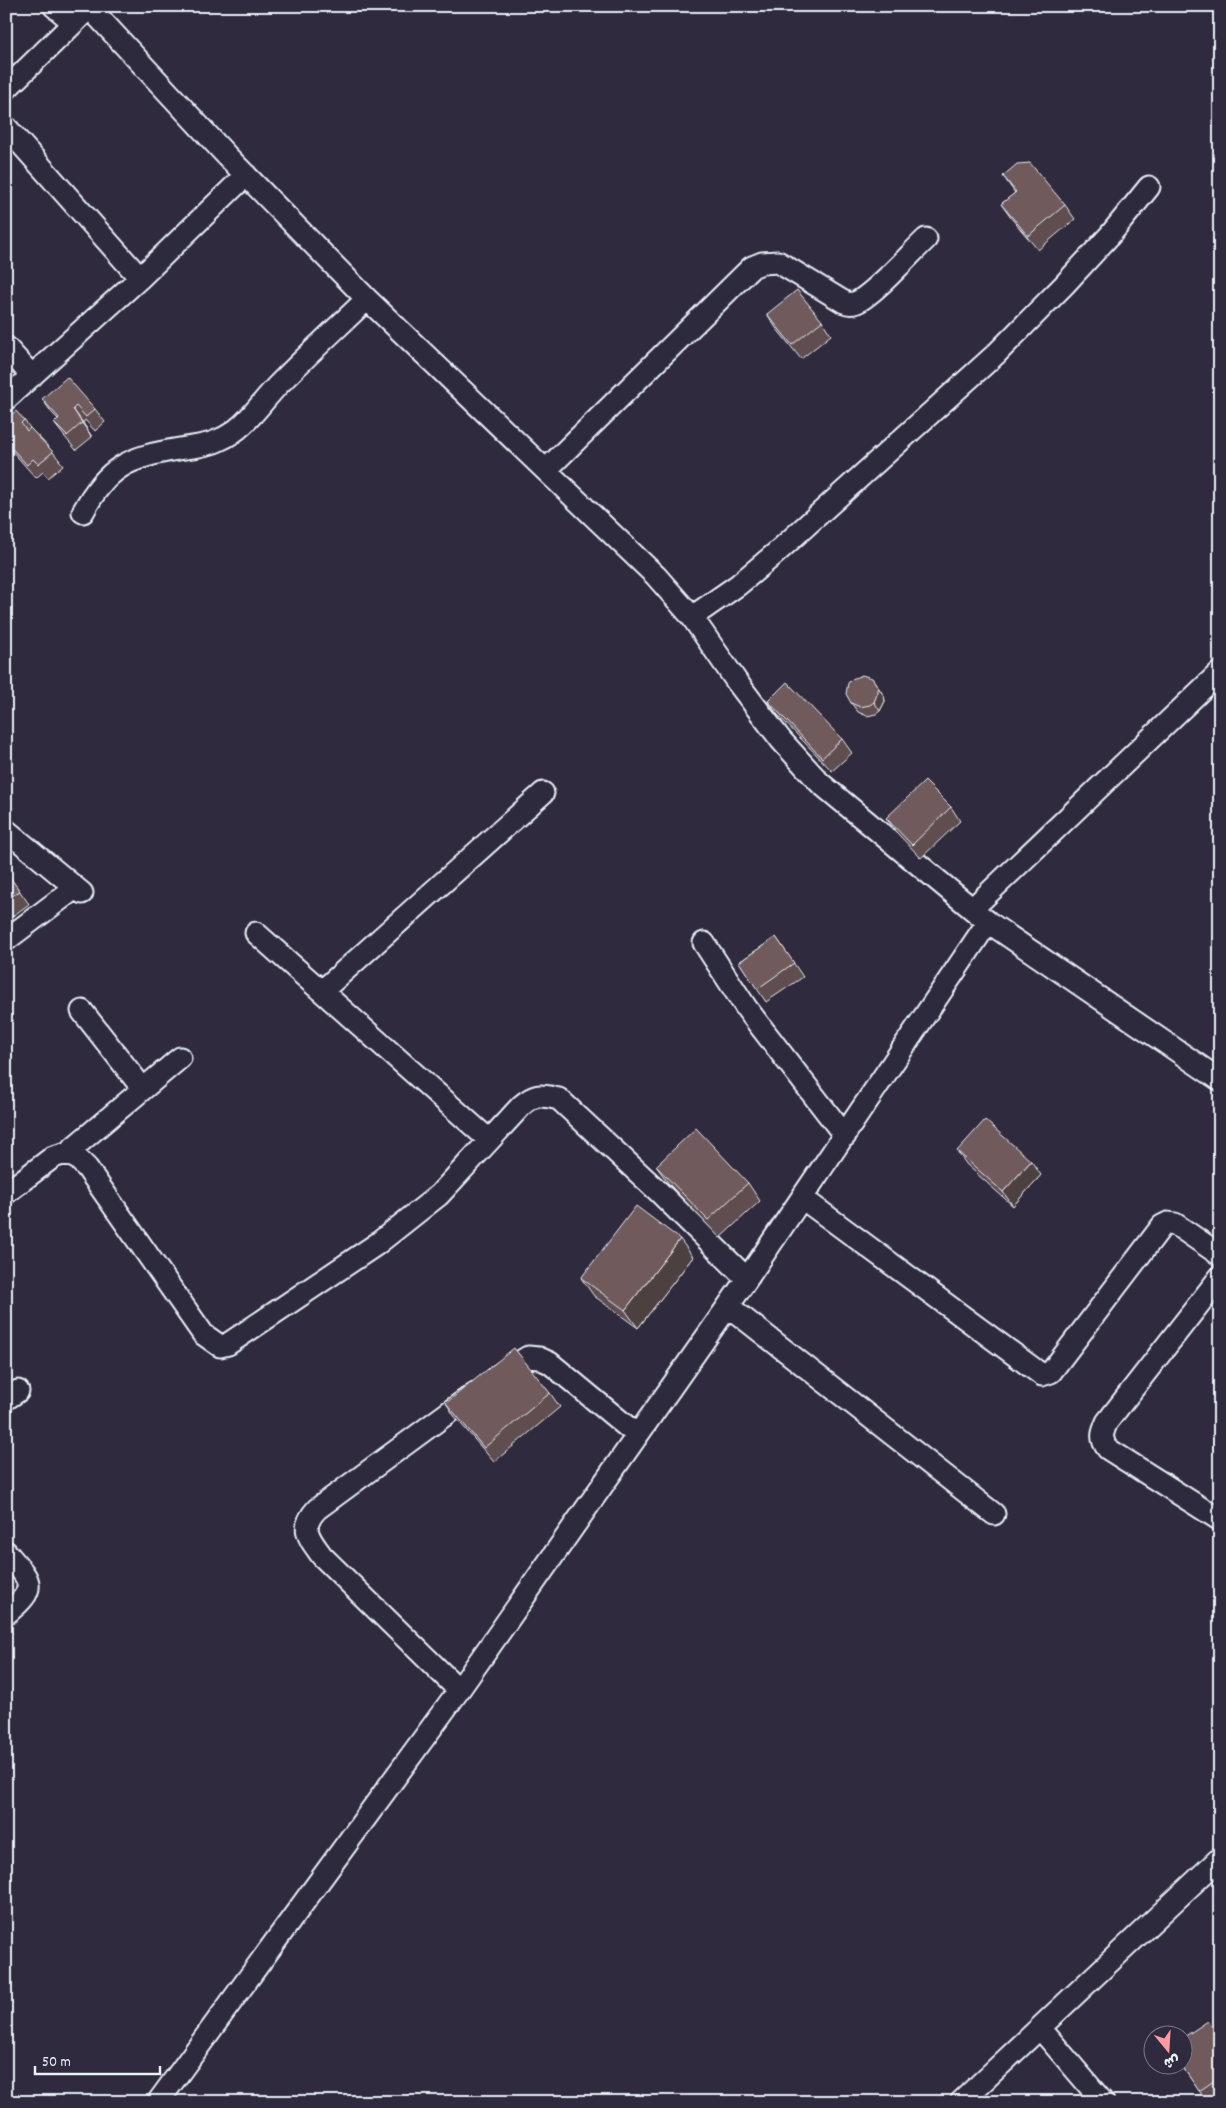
<svg xmlns="http://www.w3.org/2000/svg" width="1226" height="2108" viewBox="0 0 1226 2108" font-family="Dekko,'Playpen Sans Arabic',sans-serif">
  <style>
    .lines { fill: none; stroke-linecap: round; stroke-linejoin: round }
    .minor-casing { stroke: #e8f1f8; stroke-width: 25 }
    .minor { stroke: #2f2a3d; stroke-width: 21 }
    .wall { fill: #5f4d4f; stroke: #e8f1f8 }
    .shaded-wall { fill: #4e3f40; stroke: #e8f1f8 }
    .building { fill: #6f5a5c; stroke: #e8f1f8 }
  </style>
  <rect width="100%" height="100%" fill="#2f2a3d"/>
  <filter id="ink" filterUnits="userSpaceOnUse"><feTurbulence type="fractalNoise" baseFrequency=".02" numOctaves="2"/><feDisplacementMap in="SourceGraphic" scale="10" xChannelSelector="R" yChannelSelector="G"/><feConvolveMatrix kernelMatrix="1 2 1 2 8 2 1 2 1" color-interpolation-filters="sRGB"/></filter>
  <g filter="url(#ink)">
    <g class="lines">
      <g class="minor-casing">
        <path id="minor" d="M54 6 74 23
          M90 8 227 156 367 299 656 576 692 617 737 682 781 740 820 783 988 922 1220 1080
          M6 89 91 6
          M6 127 140 278
          M6 347 32 376
          M6 399 140 278 246 175
          M546 470 752 267 762 263 778 262 844 302C849 304 854 304 859 301 879 289 908 256 926 239
          M83 512C107 467 129 457 179 449 192 447 207 446 219 440 244 430 259 405 277 386 306 356 337 328 367 299
          M692 617 738 585 776 553 996 354 1064 285 1110 235 1149 187
          M6 830 82 893
          M973 908 1220 672
          M256 933 488 1139
          M6 940 75 888
          M704 943 747 1009 845 1136
          M322 991 543 793
          M82 1011 143 1089
          M67 1153 180 1058
          M6 1193 53 1157 67 1153 78 1159 87 1168 203 1334 220 1346 228 1344 377 1244 439 1195 521 1106C536 1093 540 1095 559 1099L658 1191 747 1279
          M802 1198 1042 1375 1051 1372 1162 1226 1168 1223 1175 1224 1220 1255
          M1220 1277 1107 1422C1102 1433 1100 1439 1108 1449L1220 1520
          M728 1306 994 1514
          M499 1375 528 1357 539 1358 550 1363 637 1435
          M6 1399 18 1391
          M6 1552C31 1581 40 1587 6 1614
          M459 1690 322 1556C309 1538 299 1528 317 1509L475 1393
          M1040 2028 1103 2102
          M158 2102 459 1690 747 1279 988 922
          M961 2102 1220 1858"/>
      </g>
      <use href="#minor" class="minor"/>
    </g>
    <path class="wall" d="M1003 176 1065 205 1075 219 1038 250 1011 218 1001 204 1015 193Z
      M767 314 822 321 831 335 801 359 776 328Z
      M42 399 95 409 105 422 95 431 85 420 83 423 92 437 76 450 64 436 54 423 58 419 52 413Z
      M6 419 24 420 30 428 53 452 63 465 48 478 43 472 36 478 11 450 6 443Z
      M872 678 884 696 885 701 880 711 876 714 867 716 858 712 851 703Z
      M768 701 842 739 852 753 832 771 777 714Z
      M951 807 960 821 921 858 896 832 886 818Z
      M6 872 29 904 6 921Z
      M776 937 803 977 766 1002 739 962Z
      M957 1151 1041 1175 1013 1206 967 1165Z
      M656 1166 748 1183 760 1201 720 1238 669 1184Z
      M693 1257 638 1328 594 1296 581 1278Z
      M550 1393 560 1407 494 1462 455 1417 446 1403Z
      M1220 2038V2097L1213 2102H1207L1182 2066Z"/>
    <path class="shaded-wall" d="M73 409 83 423 92 437 82 423Z
      M878 687 884 696 885 701 880 711 874 702Z
      M1031 1161 1041 1175 1013 1206 1003 1192Z
      M680 1239 693 1257 638 1328 625 1310Z"/>
    <path class="building" d="M1030 163 1065 205 1028 236 1001 204 1016 192 1003 176 1017 164Z
      M797 290 822 321 792 345 767 314Z
      M67 377 95 409 86 417 76 406 73 409 82 423 67 436 54 423 59 418 42 399Z
      M16 411 24 420 21 423 27 431 30 428 53 452 38 464 33 459 27 465 6 442V419Z
      M862 675 872 678 878 687V692L874 702 870 705 860 707 851 703 846 694 848 683 852 679Z
      M787 682 842 739 822 758 768 701Z
      M925 781 951 807 912 845 886 818Z
      M6 872 20 891 6 900Z
      M776 937 794 963 757 989 739 962Z
      M985 1120 1031 1161 1003 1192 957 1151Z
      M696 1128 748 1183 708 1220 656 1166Z
      M636 1206 680 1239 625 1310 581 1278Z
      M514 1348 550 1393 484 1448 446 1403Z
      M1208 2021 1220 2039V2077L1199 2091 1182 2066H1184V2037Z"/>
  </g>
  <rect width="1226" height="2108" fill="none" stroke="#2f2a3d" stroke-width="25"/>
  <rect x="12" y="12" width="1201" height="2083" fill="none" stroke="#e8f1f8" stroke-width="2" filter="url(#ink)"/>
  <g transform="translate(1168 2050) rotate(162)"><circle r="24" fill="#2f2a3d" stroke="#797a88"/>
  <path d="M0-4L9 19L0 12L-9 19Z" fill="#ff9aa2"/>
  <text y="-8" font-size="14" font-weight="bold" text-anchor="middle" fill="#e8f1f8">ش</text>
  </g>
  <path d="M35 2066v8h125v-8" fill="none" stroke="#e8f1f8" stroke-width="2.5"/>
  <text x="42" y="2066" font-size="15" fill="#e8f1f8" stroke="#2f2a3d" stroke-width="4" paint-order="stroke">50 m</text>
</svg>
